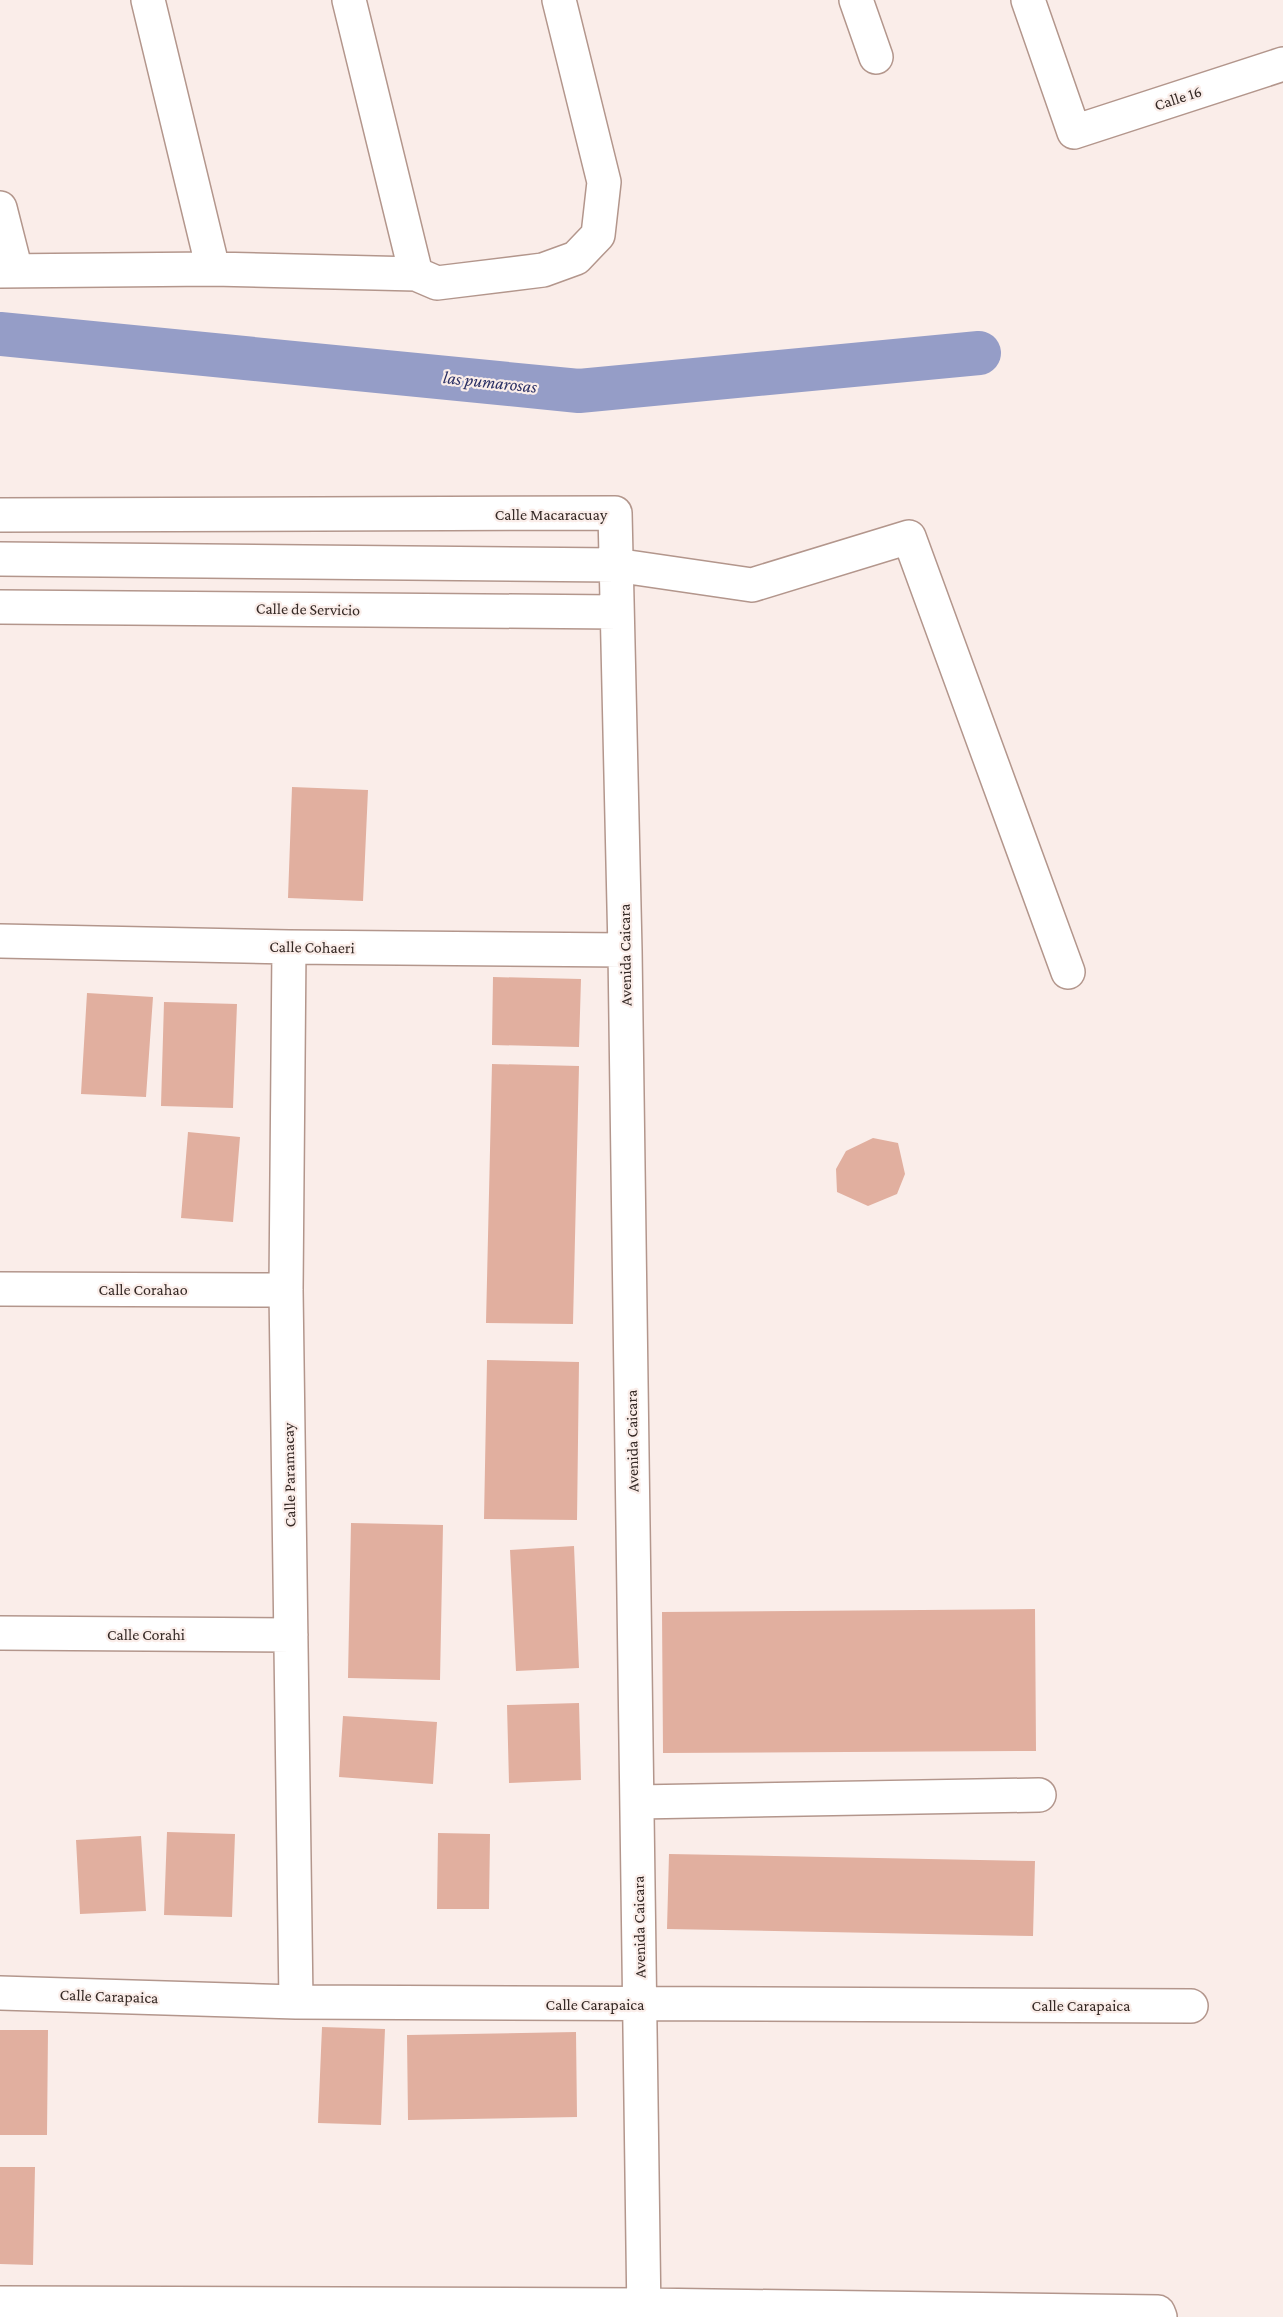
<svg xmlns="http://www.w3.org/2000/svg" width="1283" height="2317" viewBox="0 0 1283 2317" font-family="'Crimson Pro',serif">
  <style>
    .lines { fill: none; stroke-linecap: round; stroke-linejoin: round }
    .canal { stroke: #959dc7; stroke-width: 44 }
    .building { fill: #e1af9f }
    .minor-casing { stroke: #b3968c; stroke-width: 36 }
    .minor { stroke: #fff; stroke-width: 33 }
    .labels { text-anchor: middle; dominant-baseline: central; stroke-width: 4.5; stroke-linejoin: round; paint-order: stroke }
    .street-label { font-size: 16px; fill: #352925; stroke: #faede9 }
    .water-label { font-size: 18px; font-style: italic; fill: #292e63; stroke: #faede9 }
  </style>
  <rect width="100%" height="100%" fill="#faede9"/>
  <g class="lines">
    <path class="canal" d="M0 334 579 391 979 353"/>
  </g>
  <path class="building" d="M292 787 368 790 363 901 288 898Z
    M493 977 581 979 579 1047 492 1045Z
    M87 993 153 997 146 1097 81 1094Z
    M164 1002 237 1004 233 1108 161 1106Z
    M492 1064 579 1066 573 1324 486 1323Z
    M188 1132 240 1137 233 1222 181 1218Z
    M873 1138 898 1143 905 1174 897 1194 868 1206 837 1192 836 1169 846 1151Z
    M487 1360 579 1362 577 1520 484 1519Z
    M351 1523 443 1525 440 1680 348 1678Z
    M574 1546 579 1668 516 1671 510 1550Z
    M1035 1609 1036 1751 663 1753 662 1612Z
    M579 1703 581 1780 509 1783 507 1705Z
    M343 1716 437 1722 433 1784 339 1777Z
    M167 1832 235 1834 232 1917 164 1915Z
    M438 1833 490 1834 489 1909H437Z
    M141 1836 146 1911 80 1914 76 1840Z
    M669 1854 1035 1861 1033 1936 667 1929Z
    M322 2027 385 2029 381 2125 318 2123Z
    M0 2030H48L47 2135H0Z
    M576 2032 577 2117 408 2120 407 2035Z
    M0 2167H35L33 2265 0 2264Z"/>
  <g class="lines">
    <g class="minor-casing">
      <path id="minor" d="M148 0 213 269
        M349 0 416 274
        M856 0 876 57
        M1028 0 1074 132 1283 64
        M0 208 16 271
        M0 271 213 269 416 274 437 283 543 270 576 258 598 235 604 182 559 0
        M0 515 615 513 625 950 644 2317
        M0 559 615 565 752 585 909 537 1068 972
        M0 607 617 612
        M0 941 289 947 625 950
        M289 947 286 1290 296 2002
        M0 1289 286 1290
        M0 1633 291 1635
        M637 1802 1039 1795
        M0 1993 296 2002 1191 2006
        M0 2303 644 2305 1158 2312 1160 2317"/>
    </g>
    <use href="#minor" class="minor"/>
  </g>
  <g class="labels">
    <g class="street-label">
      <text transform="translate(1178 98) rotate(-18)">Calle 16</text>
      <text x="551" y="514">Calle Macaracuay</text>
      <text transform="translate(308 609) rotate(1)">Calle de Servicio</text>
      <text transform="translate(312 947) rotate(1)">Calle Cohaeri</text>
      <text transform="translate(625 955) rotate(-91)">Avenida Caicara</text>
      <text x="143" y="1289">Calle Corahao</text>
      <text transform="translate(632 1441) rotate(-91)">Avenida Caicara</text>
      <text transform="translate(289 1475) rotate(-91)">Calle Paramacay</text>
      <text x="146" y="1634">Calle Corahi</text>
      <text transform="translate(639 1927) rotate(-91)">Avenida Caicara</text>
      <text transform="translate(109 1996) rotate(2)">Calle Carapaica</text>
      <text x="595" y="2004">Calle Carapaica</text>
      <text x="1081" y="2005">Calle Carapaica</text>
    </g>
    <g class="water-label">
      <text transform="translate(490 382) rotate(6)">las pumarosas</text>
    </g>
  </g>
</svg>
